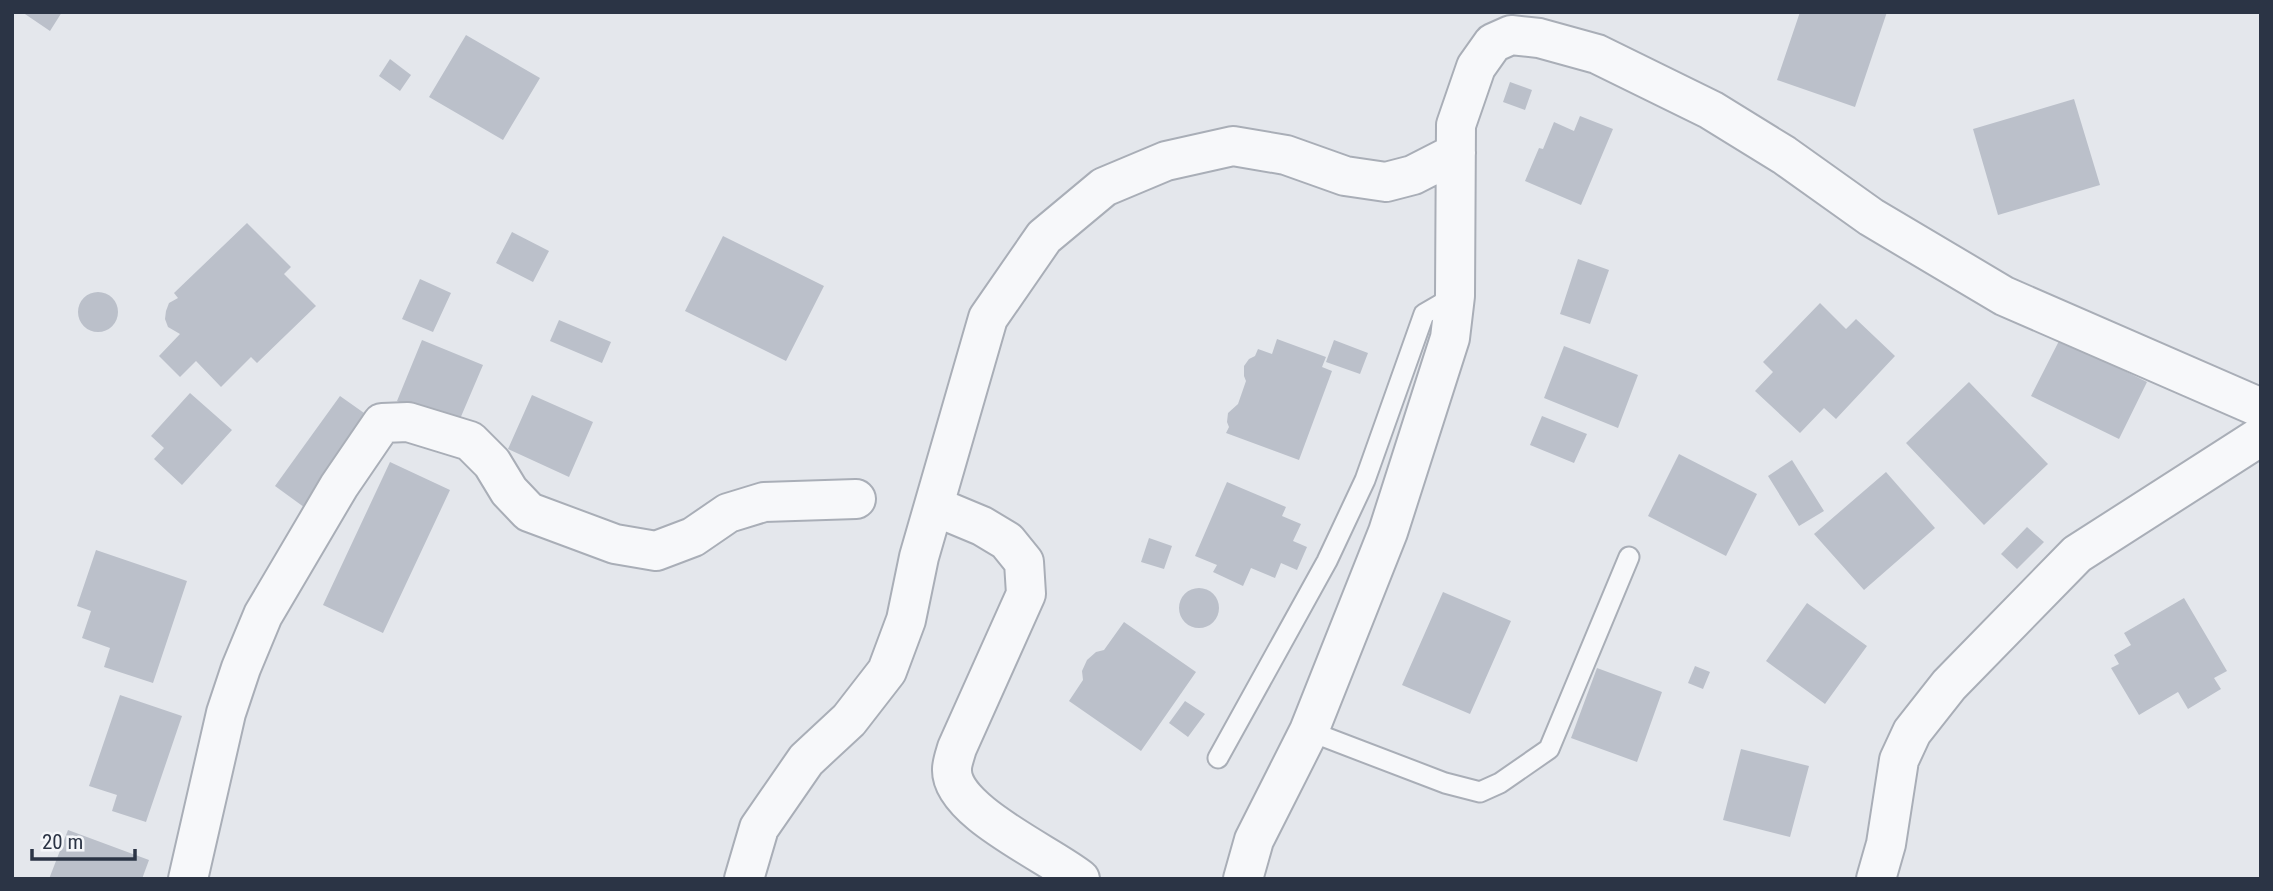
<svg xmlns="http://www.w3.org/2000/svg" width="2273" height="891" viewBox="0 0 2273 891" font-family="'Roboto Condensed',sans-serif">
  <style>
    .building { fill: #bbc0ca }
    .lines { fill: none; stroke-linecap: round; stroke-linejoin: round }
    .lane-casing { stroke: #a9aeb7; stroke-width: 23 }
    .street-casing { stroke: #a9aeb7; stroke-width: 42 }
    .lane { stroke: #f7f8fa; stroke-width: 19 }
    .street { stroke: #f7f8fa; stroke-width: 38 }
  </style>
  <rect width="100%" height="100%" fill="#e4e7ec"/>
  <path class="building" d="M22 12H62L50 31Z
    M1800 12H1887L1855 107 1777 80Z
    M466 35 540 78 503 140 429 97Z
    M390 59 411 75 400 91 379 76Z
    M1510 82 1532 90 1525 110 1503 102Z
    M2074 99 2100 185 1998 215 1973 129Z
    M1580 116 1613 129 1581 205 1525 181 1539 148 1543 149 1554 122 1574 131Z
    M247 223 291 267 284 274 316 306 257 363 251 357 221 387 196 361 180 377 159 356 180 334 168 327 165 319 166 311 169 303 178 298 174 293Z
    M512 232 549 251 533 282 496 263Z
    M723 236 824 286 786 361 685 311Z
    M1578 259 1609 270 1590 324 1560 314Z
    M420 279 451 293 433 332 402 319Z
    M78 312a20 20 0 1 1 40 0a20 20 0 1 1-40 0Z
    M1820 303 1846 329 1856 319 1895 356 1836 419 1824 408 1800 433 1755 391 1773 372 1763 362Z
    M559 320 611 342 602 363 550 341Z
    M1277 339 1326 357 1322 367 1332 371 1299 460 1226 433 1229 427 1227 422 1228 413 1238 404 1246 381 1244 376V366L1249 359 1255 356 1258 349 1272 354Z
    M2060 339 2147 382 2119 439 2031 396Z
    M422 340 483 365 457 426 397 401Z
    M1334 340 1368 353 1360 374 1326 362Z
    M1564 346 1638 375 1618 428 1544 398Z
    M1969 382 2048 464 1984 525 1906 443Z
    M190 393 232 430 182 485 154 459 164 448 151 436Z
    M532 395 593 422 569 477 508 449Z
    M340 396 374 420 308 510 275 486Z
    M1542 416 1587 434 1574 463 1530 445Z
    M1679 454 1757 494 1726 556 1648 516Z
    M1792 460 1824 511 1799 526 1768 476Z
    M390 462 450 490 383 633 323 605Z
    M1886 472 1935 528 1864 590 1814 534Z
    M1227 482 1286 507 1282 516 1301 524 1293 541 1307 547 1297 570 1281 563 1275 578 1251 568 1243 586 1213 572 1217 565 1195 556Z
    M2027 527 2044 542 2017 569 2001 554Z
    M1149 538 1172 546 1164 569 1141 562Z
    M96 550 187 581 153 683 104 667 110 648 82 638 91 611 77 606Z
    M1179 608a20 20 0 1 1 40 0a20 20 0 1 1-40 0Z
    M1443 592 1511 621 1470 714 1402 685Z
    M2184 598 2227 671 2214 678 2221 689 2188 709 2178 692 2139 715 2111 668 2119 664 2114 655 2131 645 2124 633Z
    M1807 603 1867 646 1825 704 1766 661Z
    M1124 622 1196 672 1141 751 1069 701 1083 680 1082 671 1087 660 1096 652 1104 650Z
    M1695 666 1710 672 1703 689 1688 683Z
    M1597 668 1662 692 1637 762 1571 738Z
    M120 695 182 716 146 822 112 811 117 795 89 786Z
    M1185 701 1205 714 1188 737 1169 723Z
    M1741 749 1809 766 1790 837 1723 820Z
    M68 830 149 860 142 879H49Z"/>
  <g class="lines">
    <g class="lane-casing">
      <path id="lane" d="M1309 731 1445 783 1480 792 1500 783 1549 749 1629 557
        M1218 758 1327 561 1365 480 1424 314 1455 296"/>
    </g>
    <g class="street-casing">
      <path id="street" d="M934 506 982 526 1007 541 1024 562 1026 594 957 748C955 755 952 763 952 769 950 811 1049 854 1080 879
        M188 879 226 713 241 668 263 615 339 486 382 423 408 422 470 441 492 463 509 491 529 512 615 544 656 551 693 537 728 513 764 502 856 499
        M744 879 759 828 806 760 849 720 887 671 906 620 919 557 988 318 1044 237 1104 187 1166 161 1233 146 1286 155 1345 176 1386 182 1413 175 1456 153
        M1243 879 1254 840 1309 731 1388 532 1450 338 1455 296 1456 125 1476 67 1493 43 1511 35 1539 38 1597 54 1711 110 1784 155 1871 217 2004 296 2261 408
        M1876 879 1886 844 1899 760 1912 732 1949 685 2077 554 2261 436"/>
    </g>
    <use href="#lane" class="lane"/>
    <use href="#street" class="street"/>
  </g>
  <rect width="2273" height="891" fill="none" stroke="#2b3445" stroke-width="28"/>
  <path d="M32 849v10h103v-10" fill="none" stroke="#2b3445" stroke-width="3.5"/>
  <text x="42" y="849" font-size="21" fill="#2b3445" stroke="#f4f6f9" stroke-width="5" paint-order="stroke">20 m</text>
</svg>
